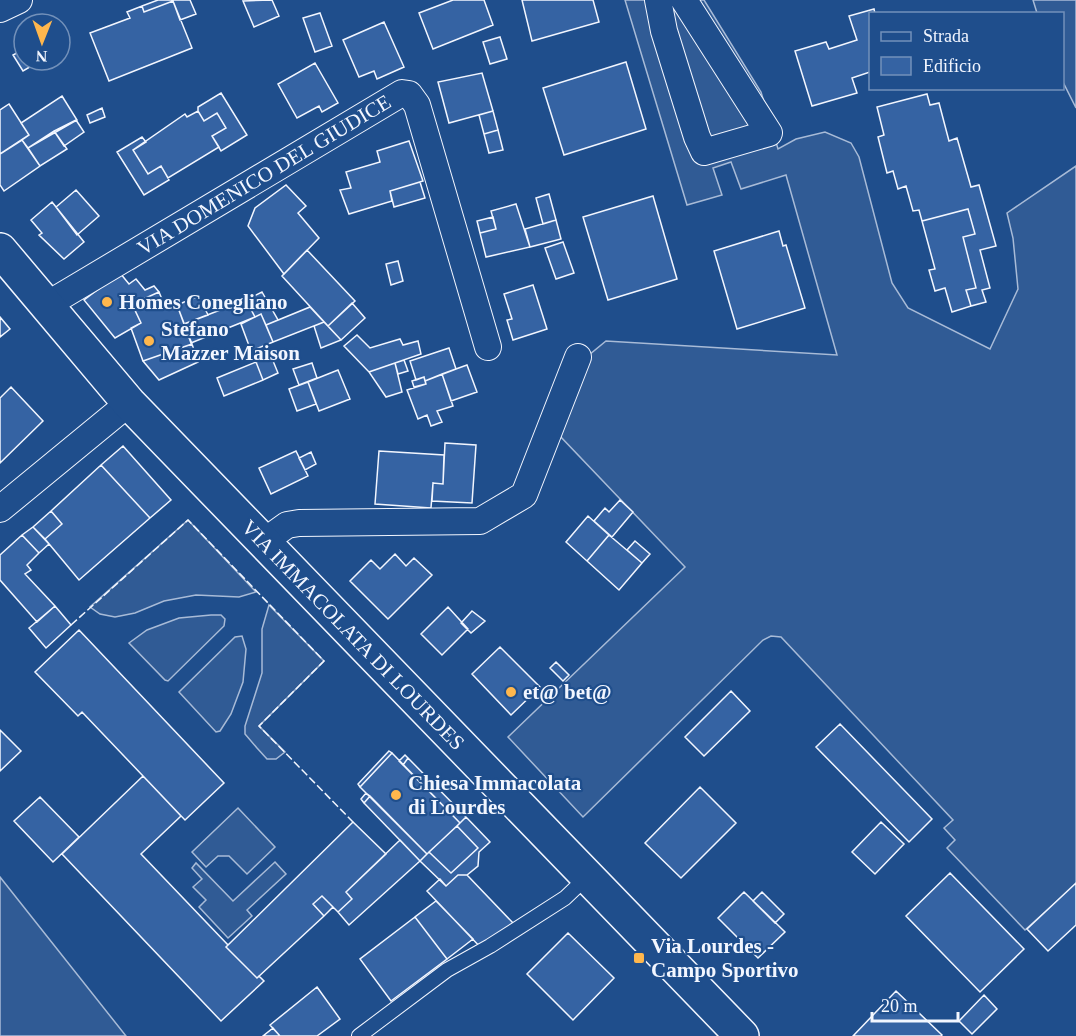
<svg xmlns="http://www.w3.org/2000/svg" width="1076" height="1036" viewBox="0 0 1076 1036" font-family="Georgia,serif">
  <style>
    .built { fill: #305b95; stroke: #a8bbd7; stroke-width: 1.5 }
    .building { fill: #3563a3; stroke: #f2f6ff; stroke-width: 1.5 }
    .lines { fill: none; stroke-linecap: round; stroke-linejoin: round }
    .service-casing { stroke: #f2f6ff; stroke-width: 16 }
    .minor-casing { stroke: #f2f6ff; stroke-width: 28 }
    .tertiary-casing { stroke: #f2f6ff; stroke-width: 36 }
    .service { stroke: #1f4e8c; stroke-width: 14 }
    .minor { stroke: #1f4e8c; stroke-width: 26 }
    .tertiary { stroke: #1f4e8c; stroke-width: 33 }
    .fence { stroke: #f2f6ff; stroke-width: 1.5; stroke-dasharray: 8 3; stroke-linecap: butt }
    .poi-dot { fill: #ffb74d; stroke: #1f4e8c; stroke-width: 2 }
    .labels { text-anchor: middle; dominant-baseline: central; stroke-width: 4.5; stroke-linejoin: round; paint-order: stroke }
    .street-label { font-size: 21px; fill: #f2f6ff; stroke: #1f4e8c }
    .poi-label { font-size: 21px; font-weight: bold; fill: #f2f6ff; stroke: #1f4e8c; text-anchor: start }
  </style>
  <rect width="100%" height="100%" fill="#1f4e8c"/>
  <path class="built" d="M625 0H704L761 92 778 149 796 139 825 132 851 143 859 157 892 283 908 308 990 349 1018 289 1013 238 1007 213 1076 166V884L1025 930 947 848 955 840 944 828 953 820 781 637 771 636 763 640 583 817 508 737 685 567 559 435 589 355 606 341 837 355 786 175 741 189 731 162 713 168 722 195 687 205Z
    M1033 0H1076V108L1063 82 1062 14 1037 13Z
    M188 520 256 592 239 597 196 595 164 601 135 613 115 617 100 614 90 607Z
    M269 605 324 661 259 726 285 752 276 759H267L257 748 245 734V726L262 673V629Z
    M211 615H221L225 619 224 626 168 681 165 680 129 643 147 630 179 618Z
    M242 636 246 649 243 682 231 714 220 731 216 732 179 692 235 637Z
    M238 808 275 847 247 874 229 856H218L206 867 192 852Z
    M275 862 286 874 247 910 252 916 228 938 199 907 206 900 193 887 202 879 192 868 196 863 233 901Z
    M0 877 126 1036H0Z"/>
  <path class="building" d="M158 0H190L196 14 180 20 173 1 144 12 142 6Z
    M272 0 279 16 254 27 243 1Z
    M453 0H484L493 25 433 49 419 13Z
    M522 0H593L599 22 532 41Z
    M173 1 192 48 109 81 90 33 130 18 127 12 142 6 144 12Z
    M874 9 875 14H870V72L852 78 857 93 812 106 795 51 826 42 829 49 857 40 849 16Z
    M320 13 332 46 315 52 303 18Z
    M384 22 404 67 377 79 374 71 359 77 343 40Z
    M500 37 507 59 490 64 483 42Z
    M24 49V60L40 61 23 71 13 55Z
    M626 62 646 129 564 155 543 88Z
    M315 63 338 103 322 112 319 106 297 118 278 84Z
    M482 73 493 111 449 123 438 82Z
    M221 93 247 135 221 151 212 136 226 128 217 113 204 121 198 111V107Z
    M927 94 930 105 939 103 949 141 957 138 971 187 979 185 996 246 980 250 990 288 982 290 986 302 971 306 966 290 976 288 963 237 975 234 968 209 922 221 919 210 913 211 906 186 898 189 893 171 887 173 878 137 884 135 877 107Z
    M62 96 77 120 28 148 22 140 29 135 21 123Z
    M9 104 29 135 0 154V110Z
    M102 108 105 117 90 123 87 115Z
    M198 111 204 121 217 113 226 128 212 136 219 147 168 178 161 166 148 174 133 150 185 114 187 117Z
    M493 111 498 130 484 134 479 115Z
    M76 120 84 132 64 146 54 131Z
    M498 130 503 150 489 153 484 134Z
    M54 131 67 149 40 166 28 148Z
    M142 137 146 142 133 150 148 174 161 166 169 180 144 195 117 152Z
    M22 140 40 166 4 191 0 185V154Z
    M409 141 423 181 390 191 392 201 349 214 340 190 351 188 346 172 380 162 377 151Z
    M420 182 425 198 394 207 390 191Z
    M286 185 306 206 298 213 319 238 284 274 248 226 255 208Z
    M76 190 99 216 77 235 56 207Z
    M549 194 556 220 543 224 536 198Z
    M653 196 677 279 608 300 583 217Z
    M52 202 84 242 64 259 39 235 42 233 31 220Z
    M516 204 530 247 486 257 480 233 496 229 491 211Z
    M968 209 975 234 963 237 976 288 966 290 971 306 952 312 945 288 935 291 929 270 935 269 922 221Z
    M493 217 496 229 480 233 477 221Z
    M556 220 561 239 530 247 525 229Z
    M779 231 783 246 786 245 805 308 737 329 714 251Z
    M563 242 574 273 556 279 545 248Z
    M307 250 355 301 328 326 282 276Z
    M398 261 403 281 391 285 386 264Z
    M120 273 129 284 136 279 145 290 154 286 159 292 132 304 141 323 115 338 84 300Z
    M533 285 547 329 513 340 507 320 512 319 504 294Z
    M159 292 166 309 177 305 192 344 143 361 131 328 141 323 132 304Z
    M262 292 278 320 266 325 261 314 255 317 246 300Z
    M199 296 208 315 184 324 177 305Z
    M246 300 255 317 191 343 184 324Z
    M352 303 365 318 341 340 328 326Z
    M310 307 324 322 273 342 266 325Z
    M261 314 273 342 251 351 241 324Z
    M0 317 10 329 0 337Z
    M324 322 341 340 321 348 314 326Z
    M357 335 370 348 400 339 403 345 418 341 421 354 369 372 344 346Z
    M192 344 198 362 159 380 143 361Z
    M449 348 456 369 425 381 424 377 416 380 410 361Z
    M271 356 278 373 263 380 256 362Z
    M404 360 408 371 398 374 395 363Z
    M256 362 263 380 224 396 217 378Z
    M312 363 317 378 299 385 293 369Z
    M395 363 402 392 386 397 369 372Z
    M467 365 477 392 451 401 442 374Z
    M338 370 350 399 319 411 308 382Z
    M442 374 453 406 437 411 442 422 431 426 427 415 418 419 407 390 426 384 425 381Z
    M424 377 426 384 414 387 412 381Z
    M308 382 316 404 297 411 289 389Z
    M11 387 43 421 0 463V398Z
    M445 443 476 445 472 503 432 501 433 483 443 484Z
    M123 446 171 500 150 518 101 465Z
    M296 451 308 476 271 494 259 468Z
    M379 451 444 455 443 484 433 483 431 508 375 504Z
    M311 452 316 464 305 470 299 458Z
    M101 465 150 518 79 580 45 539 62 524 51 511Z
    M620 500 633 512 612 537 594 521 605 508 609 512Z
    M51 511 62 524 45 539 33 527Z
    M588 516 609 535 587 561 566 542Z
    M33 527 49 544 39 553 22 535Z
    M22 535 39 553 27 565 31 570 25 574 55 606 37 622 0 580V555Z
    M609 535 642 563 619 590 587 561Z
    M635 541 650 554 642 563 627 550Z
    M395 554 406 566 414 558 432 575 388 619 350 581 371 560 380 569Z
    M55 606 71 625 46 648 29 628Z
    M448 607 468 629 442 655 421 634Z
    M472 611 485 621 471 633 461 623Z
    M79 630 224 783 185 820 82 712 78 716 35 672Z
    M500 647 540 687 511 715 472 674Z
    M556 662 569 675 563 681 550 668Z
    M731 691 750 711 704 756 685 737Z
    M840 724 932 819 909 842 816 747Z
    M0 730 21 751 0 771Z
    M389 751 392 753 360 787 358 784Z
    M392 753 460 823 427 854 360 787Z
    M405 755 408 758 403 765 399 761Z
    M408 758 466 817 460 823 403 765Z
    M143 776 181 816 141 854 228 945 226 947 257 978 259 976 264 981 221 1021 62 854Z
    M700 787 736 823 681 878 645 843Z
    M366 793 370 796 364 803 361 799Z
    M370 796 427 854 420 861 364 803Z
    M40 797 79 837 53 862 14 821Z
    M466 817 490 842 479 852 478 866 467 875H458L446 886 420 861 429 852 451 873 478 848 457 826Z
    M353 822 386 854 346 892 352 899 338 912 322 896 313 904 324 916 257 978 226 947Z
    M881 822 904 844 875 874 852 852Z
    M457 826 478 848 451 873 429 852Z
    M400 840 420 861 349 925 338 912 352 899 346 892Z
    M950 873 1024 949 980 992 906 916Z
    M458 875H467L513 923 483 950 427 891 440 879 446 886Z
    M1076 883V925L1048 951 1027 929Z
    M744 892 785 932 758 958 718 918Z
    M762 892 784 914 775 923 753 901Z
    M322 896 333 907 324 916 313 904Z
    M436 901 473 939 447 959 415 917Z
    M415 917 447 959 391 1001 360 959Z
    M568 933 614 978 573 1020 527 974Z
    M317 987 340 1019 317 1036H280L270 1025Z
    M896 991 942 1035 941 1036H853Z
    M984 995 997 1009 972 1034 959 1021Z
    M273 1028 280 1036H263Z"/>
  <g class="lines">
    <g class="service-casing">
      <path id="service" d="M359 1036 447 970 490 946 565 898 587 877"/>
    </g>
    <g class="minor-casing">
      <path id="minor" d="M658 0 664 31 697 137 704 152 769 133 684 0
        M0 9 19 0
        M45 306 402 93 409 94 417 105 488 347
        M0 509 129 403
        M262 543 287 525 299 523 480 521 524 495 578 357"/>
    </g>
    <g class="tertiary-casing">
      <path id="tertiary" d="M0 250 129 403 742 1036"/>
    </g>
    <use href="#service" class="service"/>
    <use href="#minor" class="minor"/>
    <use href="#tertiary" class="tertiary"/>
    <path class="fence" d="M71 625 188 520 324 661 259 726 353 822"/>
  </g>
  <g class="poi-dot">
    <circle cx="107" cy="302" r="6"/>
    <circle cx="149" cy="341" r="6"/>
    <circle cx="511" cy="692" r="6"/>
    <circle cx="396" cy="795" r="6"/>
    <rect x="633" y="952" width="12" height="12" rx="3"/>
  </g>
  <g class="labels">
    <g class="street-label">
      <text transform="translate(264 175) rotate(-31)">VIA DOMENICO DEL GIUDICE</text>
      <text transform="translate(353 635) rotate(46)">VIA IMMACOLATA DI LOURDES</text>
    </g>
    <g class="poi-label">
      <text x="119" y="302">Homes Conegliano</text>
      <text x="161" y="329">Stefano<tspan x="161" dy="24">Mazzer Maison</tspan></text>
      <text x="523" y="692">et@ bet@</text>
      <text x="408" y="783">Chiesa Immacolata<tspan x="408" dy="24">di Lourdes</tspan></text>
      <text x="651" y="946">Via Lourdes -<tspan x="651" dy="24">Campo Sportivo</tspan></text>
    </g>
  </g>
  <rect x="869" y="12" width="195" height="78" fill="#1f4e8c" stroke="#7391ba" stroke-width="1.5"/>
  <rect x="881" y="32" width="30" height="9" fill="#1f4e8c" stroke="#7391ba" stroke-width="1.5"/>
  <text x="923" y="42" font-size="18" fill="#f2f6ff">Strada</text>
  <rect x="881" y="57" width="30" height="18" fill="#3563a3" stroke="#7391ba" stroke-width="1.5"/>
  <text x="923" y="72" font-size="18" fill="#f2f6ff">Edificio</text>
  <g transform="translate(42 42) rotate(181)"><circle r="28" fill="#1f4e8c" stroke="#7391ba" stroke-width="1.5"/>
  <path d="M0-4.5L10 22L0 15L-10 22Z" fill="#ffb74d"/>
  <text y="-9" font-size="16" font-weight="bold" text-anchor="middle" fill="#f2f6ff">N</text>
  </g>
  <path d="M872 1012v9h86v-9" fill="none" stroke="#f2f6ff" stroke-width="3"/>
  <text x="881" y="1012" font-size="18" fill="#f2f6ff" stroke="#1f4e8c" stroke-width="4.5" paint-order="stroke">20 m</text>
</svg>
